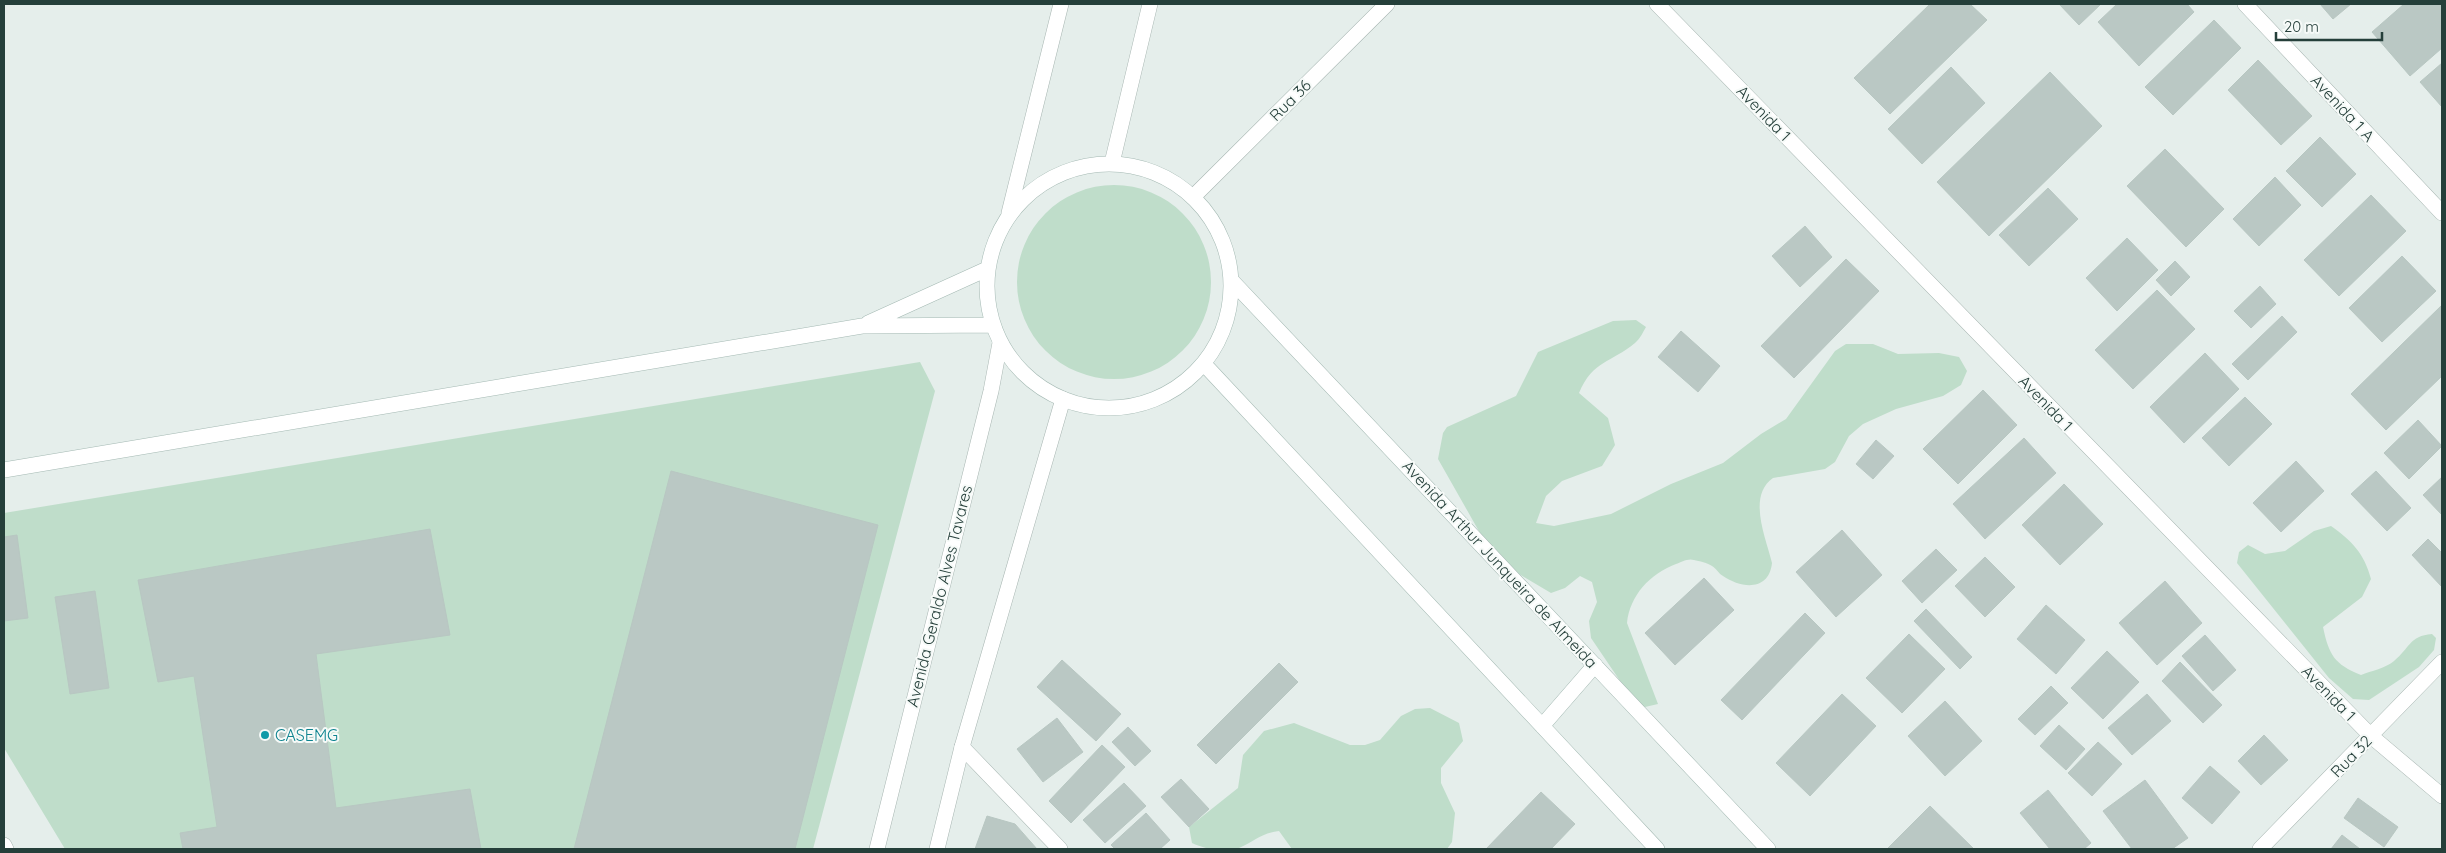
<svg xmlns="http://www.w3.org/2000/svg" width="2446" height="853" viewBox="0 0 2446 853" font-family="Quicksand,sans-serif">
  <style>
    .green { fill: #bfddca }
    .building { fill: #bac8c4; stroke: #b8c7c2 }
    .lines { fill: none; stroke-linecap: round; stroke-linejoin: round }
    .minor-casing { stroke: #a8b6b2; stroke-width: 16 }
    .tertiary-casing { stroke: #a8b6b2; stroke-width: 16 }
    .secondary-casing { stroke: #a4b9b3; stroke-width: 16 }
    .minor { stroke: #fff; stroke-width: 15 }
    .tertiary { stroke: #fff; stroke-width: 15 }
    .secondary { stroke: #fff; stroke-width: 15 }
    .culture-dot { fill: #0f9aa8; stroke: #f6faf8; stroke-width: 2 }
    .labels { text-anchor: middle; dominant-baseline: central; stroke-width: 4; stroke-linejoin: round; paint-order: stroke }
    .street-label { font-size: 16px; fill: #253f3a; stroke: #f6faf8 }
    .culture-label { font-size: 16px; fill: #0d838f; stroke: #f6faf8; text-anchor: start }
  </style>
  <rect width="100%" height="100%" fill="#e5eeeb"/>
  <path class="green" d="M1017 282a97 97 0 1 1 194 0a97 97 0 1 1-194 0Z
    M1636 320 1646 327C1643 332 1640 339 1635 343 1611 363 1593 360 1579 393L1608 418 1615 445 1602 466 1562 481 1546 496 1536 523 1554 526 1611 514 1671 484 1723 463 1761 434 1786 419 1835 351 1846 344H1873L1898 354 1939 353 1959 357 1967 371 1961 385 1943 396 1896 409 1863 424 1849 436 1835 462 1825 469 1773 478C1747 496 1766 538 1772 563 1769 591 1742 589 1723 576 1719 574 1716 568 1712 566 1708 563 1699 561 1694 560 1688 558 1681 562 1676 564 1650 574 1630 595 1627 623L1658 704 1645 707 1633 700 1591 638 1589 621 1597 602 1592 582 1580 576 1565 588 1551 593 1519 574 1480 533 1438 459 1443 433 1447 427 1516 396 1538 352 1613 321Z
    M920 362 935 391 813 849H65L4 748V513Z
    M2331 526C2352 541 2364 553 2371 579L2362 597 2323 627C2329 655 2334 664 2361 675 2371 671 2386 668 2394 661 2410 648 2409 636 2432 634L2436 638 2434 650 2419 667 2369 700 2353 699 2329 678 2237 563 2239 552 2248 545 2265 554 2285 551 2314 531Z
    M1430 708 1459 723 1463 741 1441 768V783L1455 813 1452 842 1447 849H1292L1279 831C1261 833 1255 841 1239 848 1225 853 1204 849 1192 843L1189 827 1238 788 1243 755 1264 731 1294 723 1350 745H1365L1380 740 1401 716 1415 709Z"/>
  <path class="building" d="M1930 4H1970L1987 20 1890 114 1854 78Z
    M2059 4H2101L2079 25Z
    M2117 4H2187L2194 12 2139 66 2098 22Z
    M2320 4H2351L2333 19Z
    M2404 4H2442V48L2410 76 2372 32Z
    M2214 20 2241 48 2173 115 2145 87Z
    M2258 60 2312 116 2281 145 2228 90Z
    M2442 63V107L2420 82Z
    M1951 67 1985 103 1922 164 1888 129Z
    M2050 72 2102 126 1989 236 1937 182Z
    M2320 137 2356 174 2322 207 2286 171Z
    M2165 149 2224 209 2186 247 2127 186Z
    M2275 177 2301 205 2259 246 2233 219Z
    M2048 188 2078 219 2029 266 1999 235Z
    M2371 195 2406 231 2339 296 2304 260Z
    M1805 226 1832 257 1800 287 1772 256Z
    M2127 238 2158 270 2117 311 2086 278Z
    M2402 256 2436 291 2382 342 2349 308Z
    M1846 259 1879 291 1794 378 1761 346Z
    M2175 261 2190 277 2171 296 2156 280Z
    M2260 286 2276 304 2251 328 2234 311Z
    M2157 290 2195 329 2133 389 2095 350Z
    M2442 305V376L2386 430 2351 394Z
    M2282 316 2297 332 2248 380 2232 364Z
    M1681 331 1720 366 1698 392 1658 357Z
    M2205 353 2239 389 2184 443 2150 407Z
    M1983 390 2017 425 1958 484 1923 449Z
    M2245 397 2272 424 2229 466 2202 438Z
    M2418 420 2442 446 2409 479 2384 453Z
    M2024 438 2056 473 1985 539 1953 504Z
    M1876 440 1894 456 1873 479 1856 464Z
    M2296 461 2324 491 2281 532 2253 503Z
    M671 471 878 525 795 849H574Z
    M2376 471 2411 508 2387 531 2351 494Z
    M2442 477V515L2423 495Z
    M2064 484 2103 524 2060 565 2022 525Z
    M430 529 450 635 316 654 336 808 470 789 481 849H183L180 833 217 827 194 676 158 682 138 580Z
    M1842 530 1882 575 1836 617 1796 572Z
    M17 535 28 618 4 621V537Z
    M2428 539 2442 553V587L2412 555Z
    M1936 549 1957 570 1922 603 1902 581Z
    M1985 557 2015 587 1985 617 1955 586Z
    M1704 578 1734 610 1675 665 1645 633Z
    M2165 581 2202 623 2157 665 2119 623Z
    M95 591 109 688 70 694 55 597Z
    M2046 605 2085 640 2056 674 2017 639Z
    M1926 609 1972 657 1960 669 1914 621Z
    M1805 613 1825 633 1742 720 1721 700Z
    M1909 634 1945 669 1902 713 1866 678Z
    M2205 635 2236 670 2213 691 2182 656Z
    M2107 651 2139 682 2103 719 2071 688Z
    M1062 660 1121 714 1096 741 1037 687Z
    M2180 662 2222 705 2203 723 2162 681Z
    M1279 663 1298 682 1216 764 1197 745Z
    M2051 686 2068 703 2035 735 2018 719Z
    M1842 694 1876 726 1810 796 1776 763Z
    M2147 694 2171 721 2132 755 2108 728Z
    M1945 701 1982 741 1945 776 1908 736Z
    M1057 718 1083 752 1043 782 1017 749Z
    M2059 725 2085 749 2066 770 2040 746Z
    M1128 727 1151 751 1135 766 1112 742Z
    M2264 735 2288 760 2261 785 2238 761Z
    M2098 742 2122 764 2092 796 2068 773Z
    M1102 745 1125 767 1071 823 1049 801Z
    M2210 766 2240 792 2212 824 2182 798Z
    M1181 779 1209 809 1189 827 1161 797Z
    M2145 780 2188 838 2172 849H2132L2103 811Z
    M1124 783 1146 806 1105 843 1083 820Z
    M2048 790 2091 843 2084 849H2050L2020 813Z
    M1541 792 1575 824 1551 849H1486Z
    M2358 798 2398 827 2384 847 2344 818Z
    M1930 806 1974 849H1887Z
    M1146 813 1170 840 1160 849H1115L1111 845Z
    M987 816 1015 824 1037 849H975Z
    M2342 835 2360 849H2331Z"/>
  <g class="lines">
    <g class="minor-casing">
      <path id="minor" d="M1657 4 2371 736 2442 796
        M962 747 1060 849
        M4 845 6 849
        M2260 849 2442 662"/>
    </g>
    <g class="tertiary-casing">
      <path id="tertiary" d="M2245 4 2442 213
        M1112 163 1150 4
        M1193 197 1387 4
        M1009 213 1061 4
        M877 849 991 391 1000 343
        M937 849 962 747 1063 399"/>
    </g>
    <g class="secondary-casing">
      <path id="secondary" d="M987 286a122 122 0 1 1 244 0a122 122 0 1 1-244 0Z
        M1231 280 1768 849
        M868 323 987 269
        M1204 364 1657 849
        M4 470 862 326 992 325
        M1542 726 1595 665"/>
    </g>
    <use href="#minor" class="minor"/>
    <use href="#tertiary" class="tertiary"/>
    <use href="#secondary" class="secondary"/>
  </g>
  <circle class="culture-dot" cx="265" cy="735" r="5"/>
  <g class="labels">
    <g class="street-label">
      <text transform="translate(1290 100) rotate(-45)">Rua 36</text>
      <text transform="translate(2343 108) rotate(47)">Avenida 1 A</text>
      <text transform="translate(1764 113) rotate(46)">Avenida 1</text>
      <text transform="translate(2046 403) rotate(46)">Avenida 1</text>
      <text transform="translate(1500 564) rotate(47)">Avenida Arthur Junqueira de Almeida</text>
      <text transform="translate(939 596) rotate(-76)">Avenida Geraldo Alves Tavares</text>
      <text transform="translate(2329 693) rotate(46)">Avenida 1</text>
      <text transform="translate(2351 756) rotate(-46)">Rua 32</text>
    </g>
    <g class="culture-label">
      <text x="275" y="735">CASEMG</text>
    </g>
  </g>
  <rect width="2446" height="853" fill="none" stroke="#253f3a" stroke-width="10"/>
  <path d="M2276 32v8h106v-8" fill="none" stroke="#253f3a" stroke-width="2.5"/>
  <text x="2284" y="32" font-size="15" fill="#253f3a" stroke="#f6faf8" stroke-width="4" paint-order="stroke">20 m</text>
</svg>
